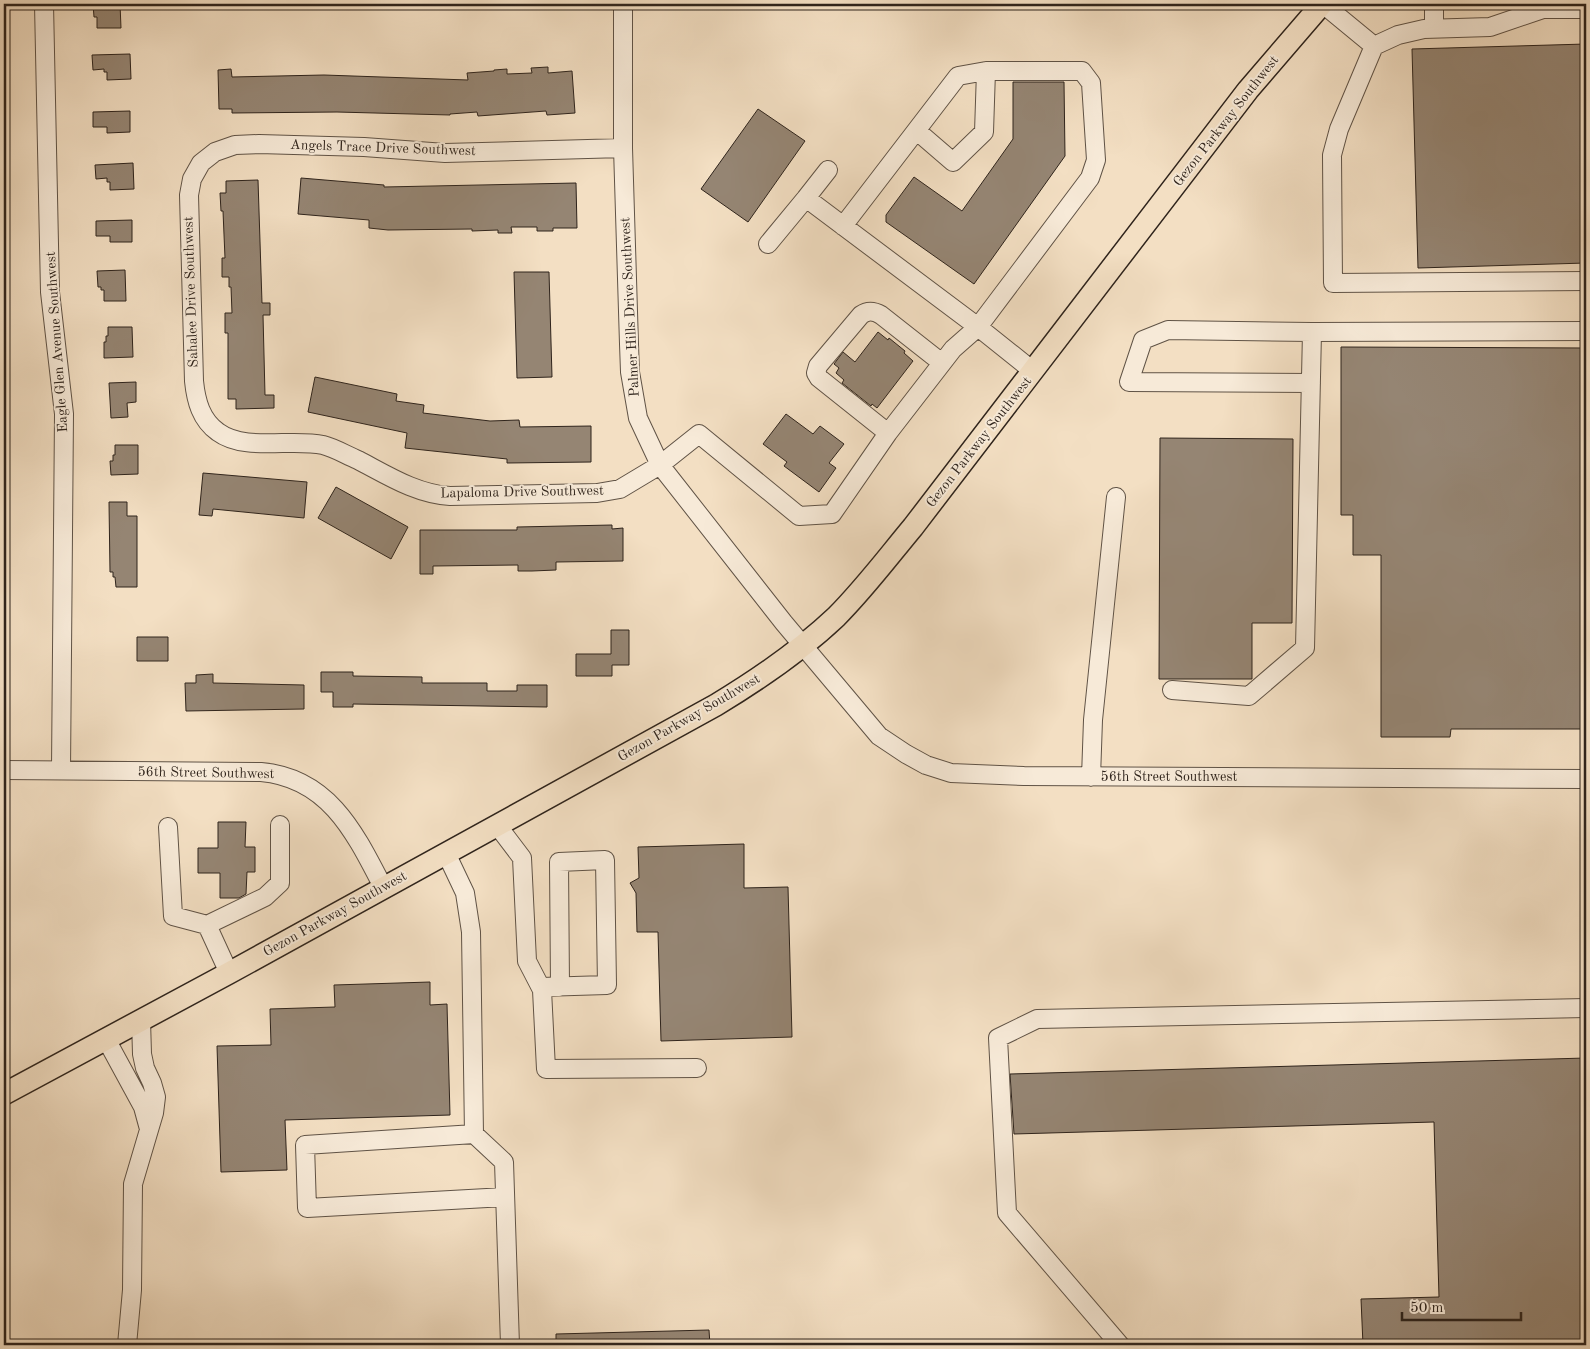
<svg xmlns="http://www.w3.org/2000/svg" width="1590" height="1349" viewBox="0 0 1590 1349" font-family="'Old Standard TT',serif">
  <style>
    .building { fill: #958573; stroke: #2f241c }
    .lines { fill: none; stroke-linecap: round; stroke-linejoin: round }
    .minor-casing { stroke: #605346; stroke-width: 20 }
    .major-casing { stroke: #2f241c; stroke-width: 24 }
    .minor { stroke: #f7ead8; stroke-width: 18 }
    .major { stroke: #f3dfc3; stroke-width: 21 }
    .labels { text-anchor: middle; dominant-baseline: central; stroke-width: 4; stroke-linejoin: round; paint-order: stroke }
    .street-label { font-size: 14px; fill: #2f241c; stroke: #f7ead8 }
  </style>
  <rect width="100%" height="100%" fill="#f3dfc3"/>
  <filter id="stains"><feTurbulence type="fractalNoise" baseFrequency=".004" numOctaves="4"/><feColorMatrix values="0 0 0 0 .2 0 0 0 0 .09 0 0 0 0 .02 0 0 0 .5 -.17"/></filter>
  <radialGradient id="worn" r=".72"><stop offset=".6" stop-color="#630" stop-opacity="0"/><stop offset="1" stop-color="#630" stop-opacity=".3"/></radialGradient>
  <path class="building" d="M93 4H120L121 28H97V17H94Z
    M1586 44V263L1418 268 1412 49Z
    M130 54 131 79 107 80V72H104V69L93 70 92 55Z
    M548 67V73L572 71 575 113 547 115 546 111 478 116 477 112 450 114V115L337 112 232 113V109H219L218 70 231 69 232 77 324 75 468 80 467 73 494 71V70L507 69V74L532 73 531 68Z
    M1013 82H1064L1065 156 974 284 886 222V215L914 177 962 211 1013 139Z
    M758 109 805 141 748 222 701 189Z
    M130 111V132L107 133V127H93V112Z
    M133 163 134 189 110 190V182H107V178L96 179 95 165Z
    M301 178 384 185V187L576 183 577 228H553V231H537V227H511L512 233H498V230L472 231V229L388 230 369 228V220L298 214Z
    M258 180 262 303H270V315H263L265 395H274V408L236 409V399H228V333H225V313H232L231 287H229V277H222V258H225L223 211H221L220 193H226V181Z
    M132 220V242H110V236H96V221Z
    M125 270 126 301H104V290H101V287H98L97 271Z
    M514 272H549L552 377 517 378Z
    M108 327H132L133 357 104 358V342H106V336H108Z
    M878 332 888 340 889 338 905 351 904 353 913 361 877 408 872 404 871 406 842 383 844 380 836 373 839 368 834 364 843 352 855 362Z
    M1341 347 1586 348V729H1451L1450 737H1381V555H1353V515H1341Z
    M315 377 397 394 396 401 424 405 423 413 490 421 519 420 520 427 591 426V462L507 463V459L405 448 407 433 308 412Z
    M136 382V402L127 403 128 417 111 418 109 383Z
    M786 414 813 434 820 426 844 444 829 463 836 468 819 492 784 466 787 462 763 444Z
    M1160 438 1293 439 1292 623H1252V679H1159Z
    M115 445H138V474L111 475 110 461H113V455H115Z
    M203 473 307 482 304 518 213 509 212 516 199 515Z
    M336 487 408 527 391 559 318 518Z
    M109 502H127V516H137V587H116L115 577H113V572H110Z
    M612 525V529L623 528V561L556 562V570L532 571H518V565L433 566V574H420V530H517V527Z
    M611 630H629V665H612V676H576V654H611Z
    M137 637H168V661H137Z
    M321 672H353V676L422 677V683H487V691H517V685H547V707L353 704V707H333V692H321Z
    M213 674V683L304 685V709L186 711 185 683H196V675Z
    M218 822H246L245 847H255V872H247L246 894 239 898H220V873H198V848H218Z
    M744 844V888L788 887 792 1037 661 1041 658 932H637L636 893 630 883 639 878 638 847Z
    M430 982V1005L447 1004 450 1115 285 1120 287 1170 221 1172 217 1046 271 1045 270 1009 335 1007 334 985Z
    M1586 1058V1345H1363L1361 1299 1439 1297 1434 1122 1014 1134 1010 1074Z
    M709 1330 710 1345H556V1334Z"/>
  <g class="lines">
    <g class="minor-casing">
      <path id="minor" d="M44 4 50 292 64 414 61 770
        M623 4V148L629 344 630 372 638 418 660 465 784 623 879 736 906 754 926 765 951 773 1024 776 1586 779
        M1323 4 1374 46
        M1434 4V28
        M1586 9H1543L1490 27 1424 29 1398 35 1374 46 1339 129 1332 155 1333 283 1586 281
        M917 131 953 162 984 132 986 71
        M623 148 445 153 364 147 259 144 235 145 215 152 201 163 192 179 189 195 194 381C196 401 201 420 218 432 245 452 291 438 323 445 335 448 346 455 358 460 387 475 416 494 450 496L597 493 620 489 660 465 699 434 799 516 832 514 888 433
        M828 170 806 198 978 327 1033 371
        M843 226 958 76 986 71H1082L1091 83 1096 160 1090 178 978 327 953 349 888 433 819 378 816 373 818 366 861 315C868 310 874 311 881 315L942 363
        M768 244 806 198
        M1311 383 1129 382 1143 340 1168 330 1312 332
        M1172 690 1249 696 1305 648 1312 332 1586 331
        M4 770 261 772C329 778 355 833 383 887
        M1091 777 1093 720 1116 497
        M497 825 522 858 527 961 542 990 546 1069 697 1068
        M168 827 173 916 207 925 229 973
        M446 853 465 893 471 932 474 1134 305 1145 307 1208 505 1197
        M207 925 265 897 280 883V825
        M541 987 607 985 605 860 559 862 560 987
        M106 1039 143 1107 149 1129
        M474 1134 504 1162 510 1345
        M127 1345 132 1290 133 1184 154 1113 156 1097 152 1083 145 1068 142 1054 141 1020
        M1120 1345 1007 1213 998 1038 1037 1019 1586 1008"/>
    </g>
    <g class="major-casing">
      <path id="major" d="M4 1094 229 973 716 705C759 679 800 651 836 617 864 589 888 557 913 527L1248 90 1322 4"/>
    </g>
    <use href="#minor" class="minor"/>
    <use href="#major" class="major"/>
  </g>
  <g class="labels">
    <g class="street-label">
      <text transform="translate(1226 121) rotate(-52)">Gezon Parkway Southwest</text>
      <text transform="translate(383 148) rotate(2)">Angels Trace Drive Southwest</text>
      <text transform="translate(191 292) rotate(-92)">Sahalee Drive Southwest</text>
      <text transform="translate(630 307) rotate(-93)">Palmer Hills Drive Southwest</text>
      <text transform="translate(57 342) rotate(-94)">Eagle Glen Avenue Southwest</text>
      <text transform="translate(979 442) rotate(-52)">Gezon Parkway Southwest</text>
      <text transform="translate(522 492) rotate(-1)">Lapaloma Drive Southwest</text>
      <text transform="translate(689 718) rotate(-30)">Gezon Parkway Southwest</text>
      <text transform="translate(206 773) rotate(1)">56th Street Southwest</text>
      <text x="1169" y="777">56th Street Southwest</text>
      <text transform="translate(335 914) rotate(-29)">Gezon Parkway Southwest</text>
    </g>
  </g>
  <rect width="1590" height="1349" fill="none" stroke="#f3dfc3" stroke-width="20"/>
  <rect x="5" y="5" width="1580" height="1339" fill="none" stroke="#2f241c" stroke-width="2.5"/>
  <rect x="10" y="10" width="1570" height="1329" fill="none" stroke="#2f241c"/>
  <path d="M1402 1312v8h119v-8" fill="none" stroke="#2f241c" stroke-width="2.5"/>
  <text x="1410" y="1312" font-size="15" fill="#2f241c" stroke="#f7ead8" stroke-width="4" paint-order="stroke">50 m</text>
  <rect width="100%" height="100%" filter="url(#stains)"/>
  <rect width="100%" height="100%" fill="url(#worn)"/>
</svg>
